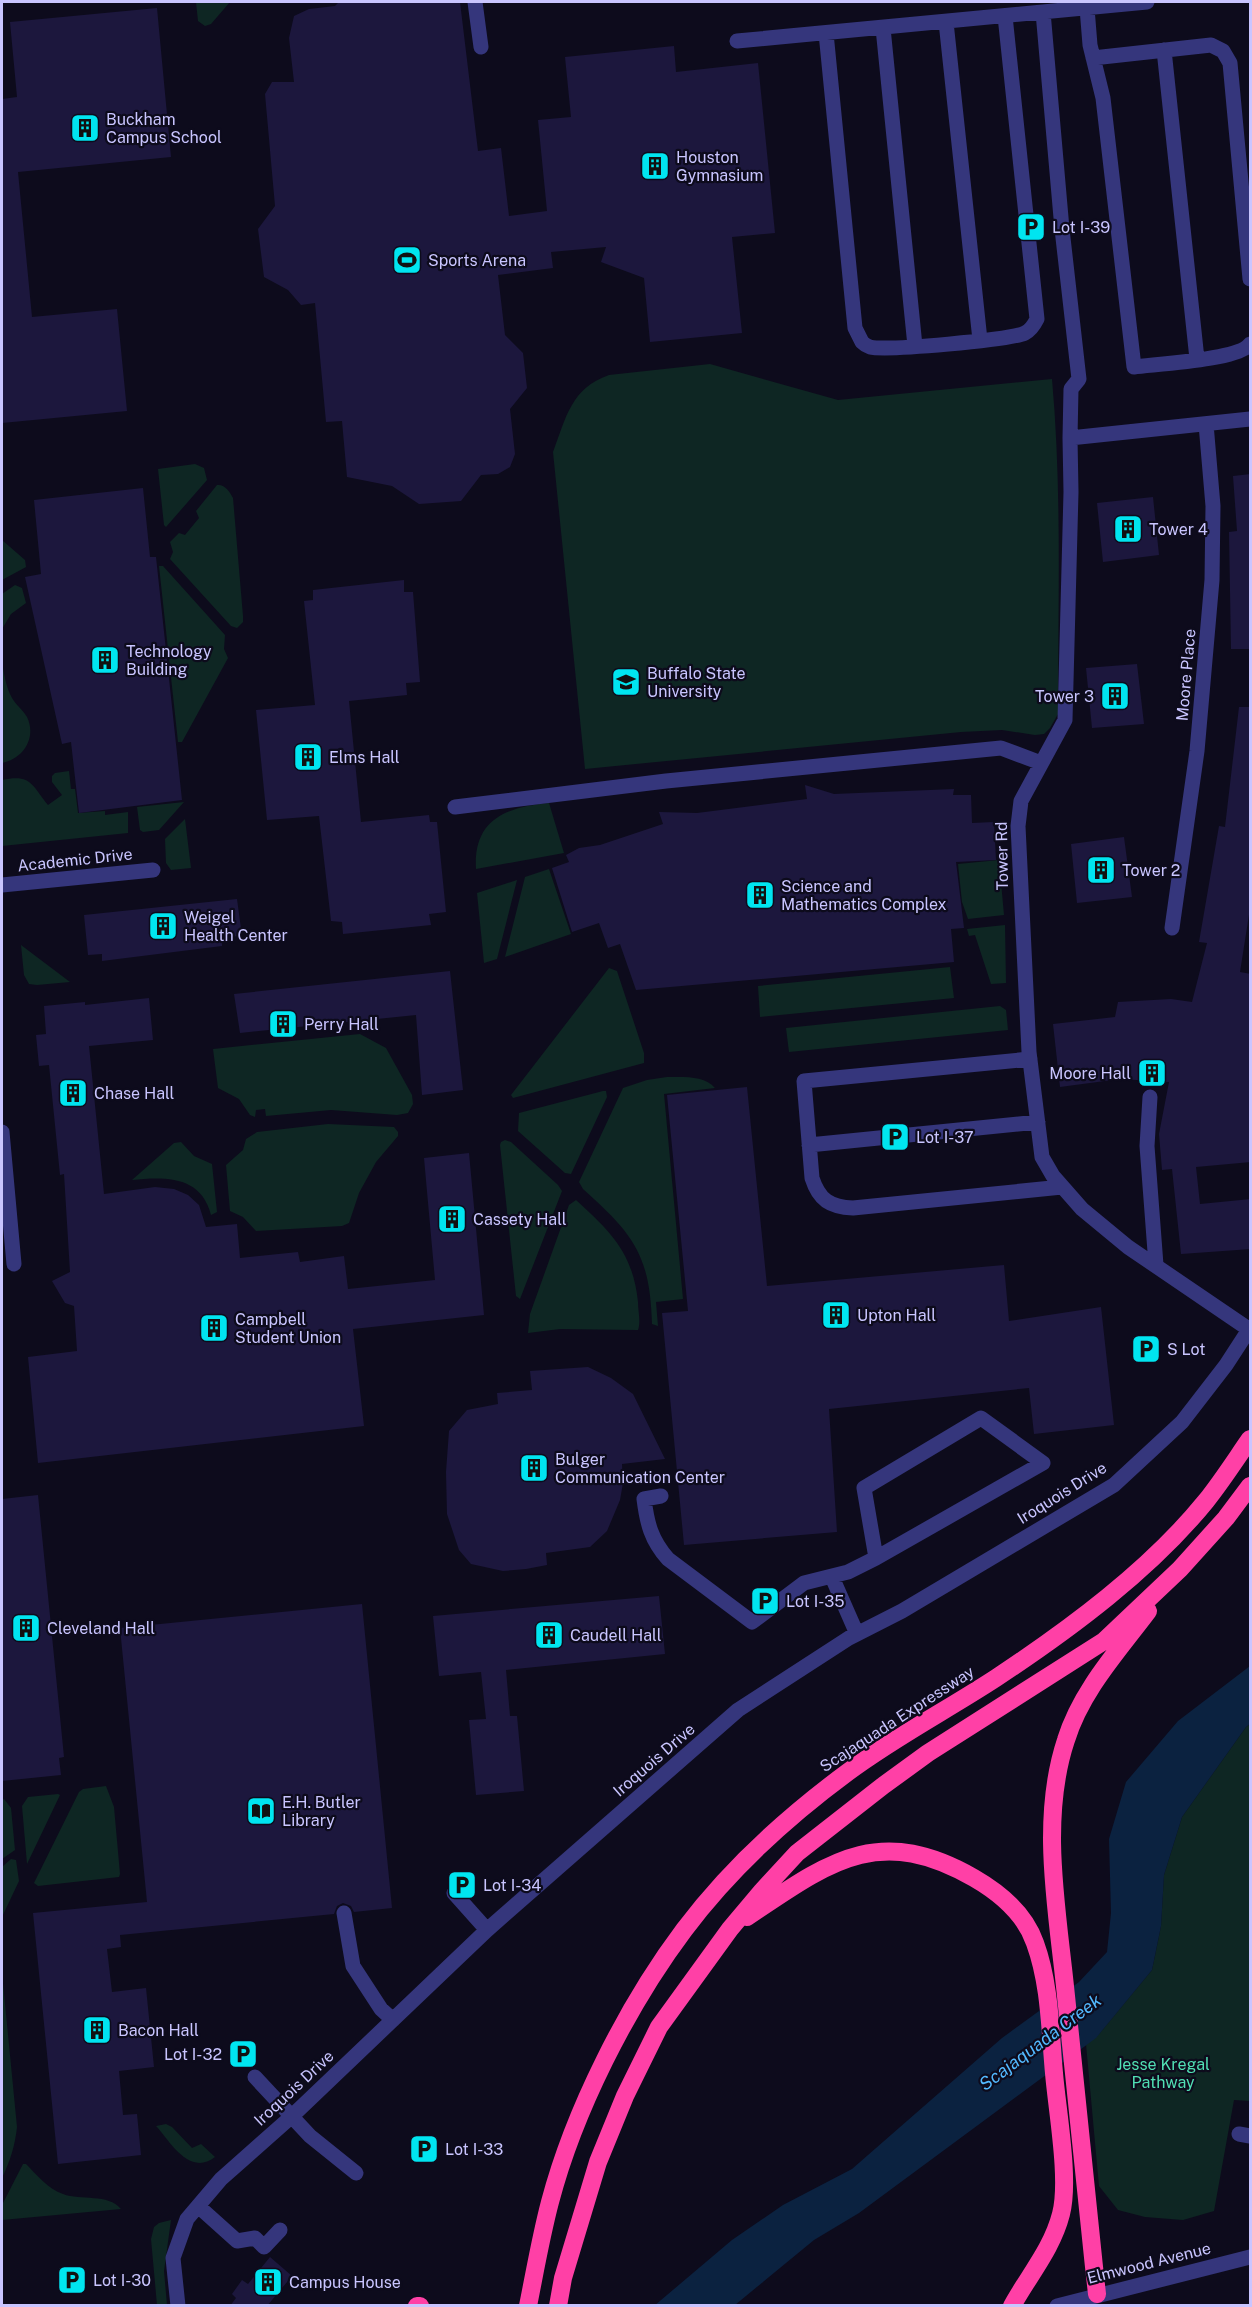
<svg xmlns="http://www.w3.org/2000/svg" width="1252" height="2307" viewBox="0 0 1252 2307" font-family="'Public Sans',sans-serif">
  <style>
    .green { fill: #0e2623 }
    .water { fill: #0b2240 }
    .building { fill: #1c173d }
    .lines { fill: none; stroke-linecap: round; stroke-linejoin: round }
    .minor { stroke: #35367c; stroke-width: 15 }
    .highway { stroke: #ff40a6; stroke-width: 18 }
    .labels { text-anchor: middle; dominant-baseline: central; stroke-width: 4.5; stroke-linejoin: round; paint-order: stroke }
    .poi-label { font-size: 16px; fill: #c9c5ff; stroke: #0d0b1c; text-anchor: start }
    .street-label { font-size: 16px; fill: #c9c5ff; stroke: #0d0b1c }
    .park-label { font-size: 16px; fill: #51dfb4; stroke: #0d0b1c }
    .water-label { font-size: 18px; font-style: italic; fill: #53b9ff; stroke: #0d0b1c }
  </style>
  <rect width="100%" height="100%" fill="#0d0b1c"/>
  <path class="green" d="M196 2H230L211 24 205 26 198 21Z
    M710 364 838 400 1052 379C1062 490 1058 602 1058 714L1050 728 1044 734 1035 735 1002 730 961 732 585 769 553 452C566 418 571 388 609 375Z
    M195 464 204 468 207 480 166 527 164 525 158 469Z
    M217 485C225 484 230 492 233 498L243 616V622L237 628 231 626 170 559 173 552 170 542 179 533 185 535 199 518 196 511Z
    M2 540 25 560 26 567 2 580Z
    M159 566H163L225 635 224 649 228 658 182 742H178Z
    M15 585 22 588 26 603 11 614 2 629V594Z
    M2 662C4 674 6 687 12 698 16 705 23 710 27 717 37 738 23 759 2 763Z
    M69 771 71 789H75L78 813 105 811V815L128 812V833L2 846V780C31 774 31 784 48 805L62 795 52 782V776L55 773Z
    M184 802 159 830 143 832 140 830 137 807Z
    M549 803 564 853 476 869C473 819 507 807 549 803Z
    M185 819 191 868 171 870 166 863 165 839Z
    M999 860 1004 915 968 919 962 902 958 864Z
    M549 869 571 934 505 957 525 877Z
    M517 880 497 959 484 963 477 893Z
    M1005 925 1006 983 991 984 975 935 969 936 967 929Z
    M21 945 70 982 37 985 29 984 24 975Z
    M950 967 954 998 760 1017 758 986Z
    M609 968 617 971 644 1053V1063L513 1098 511 1095Z
    M1000 1006 1006 1010 1008 1030 789 1052 786 1028Z
    M360 1034 386 1048 412 1095 413 1104 408 1113 397 1115 331 1110 266 1116 265 1109 256 1110 255 1117 250 1115 239 1099 218 1088 213 1049Z
    M667 1077C682 1077 705 1075 715 1088L664 1094 683 1299 656 1302 658 1326 652 1324C650 1254 633 1234 583 1189L579 1182 623 1088 647 1080Z
    M603 1091H606L607 1097 571 1174 565 1173 518 1131 519 1113Z
    M328 1124 394 1127 398 1132V1136L376 1162 359 1193 349 1223 342 1226 256 1231 243 1217 230 1211 226 1165 243 1150 246 1139 257 1132Z
    M505 1140 511 1142 558 1185 562 1191 520 1299 516 1296 500 1145 501 1142Z
    M181 1142 194 1156 212 1164 217 1212 211 1215C201 1175 164 1177 132 1180L174 1143Z
    M576 1200C611 1232 633 1253 638 1302 638 1311 641 1322 638 1330L560 1329 528 1333 530 1314 569 1205Z
    M1250 1724V2101L1234 2100 1214 2211 1183 2220 1145 2217 1118 2210 1099 2186 1086 2044 1099 2034 1152 1970 1161 1926 1164 1875 1182 1817 1246 1727Z
    M106 1786 114 1807 120 1874 119 1877 38 1886 34 1883 79 1792 83 1789Z
    M58 1794 60 1795 27 1864 22 1806 28 1797Z
    M4 1799 11 1808 15 1850 2 1859V1800Z
    M11 1859 16 1860 19 1881 2 1917V1867Z
    M2 1973 17 2127C15 2146 10 2161 2 2178Z
    M166 2124 172 2127 192 2148 201 2144 215 2157C189 2177 170 2141 156 2126Z
    M23 2164H26C37 2175 48 2189 63 2194 81 2201 108 2193 121 2209L2 2220V2205Z
    M171 2220 164 2271 167 2305H157L151 2239 154 2227 159 2223Z"/>
  <path class="water" d="M1250 1666V1724L1246 1727 1182 1817 1164 1875 1161 1926 1152 1970 1096 2038 859 2213 814 2240 735 2305 654 2306 732 2240 783 2205 852 2169 1002 2038 1079 1982 1107 1952 1111 1913 1109 1839 1126 1782 1178 1721Z"/>
  <path class="building" d="M339 2H460L478 151 501 148 509 216 547 211 538 120 571 117 565 57 674 46 676 72 758 63 775 233 732 237 742 333 650 342 644 278 601 262 606 247 551 252 553 268 498 275 505 335 523 353 527 388 510 409 515 454 510 467 498 474 481 475 461 501 419 504 392 486 347 477 342 421 326 422 315 303 301 305 288 290 264 277 258 229 275 206 265 94 272 82H294L289 38 294 16 309 9 335 6Z
    M157 8 171 157 18 172 32 317 117 309 127 411 2 423V99L17 97 10 22Z
    M1251 474V649H1231L1229 532 1237 531 1233 476Z
    M143 488 150 557H156L182 800 79 813 71 742 62 744 25 577 41 574 34 500Z
    M1153 497 1159 555 1103 562 1097 503Z
    M404 580V592H413L420 682 406 683 407 695 349 701 361 822 429 815 430 822H437L446 912 429 914 431 925 343 934 342 922 331 921 319 816 267 820 256 710 315 705 304 601 313 600V590Z
    M1137 664 1144 724 1092 728 1086 668Z
    M1239 707H1251V902L1240 972 1251 974V1162L1196 1167 1200 1204 1251 1199V1249L1181 1254 1172 1169 1162 1170 1159 1134 1169 1082 1120 1079 1060 1087 1053 1024 1115 1017 1118 1002 1171 999 1192 1002 1207 943 1199 942 1219 826 1225 827Z
    M805 785 834 794 954 789 953 795H971L972 823 994 822 996 860 956 862 964 928 951 929 954 962 636 990 620 944 608 948 599 923 572 932 552 868 569 862 566 855 579 848 600 845 663 824 659 812 697 813 807 799Z
    M1124 837 1132 897 1077 903 1071 844Z
    M237 899 242 936 222 937V946L102 961V954L88 955 84 915Z
    M450 971 463 1090 422 1095 416 1015 240 1033 234 994Z
    M149 998 153 1040 89 1046 104 1194 155 1187 174 1189 188 1195 199 1205 206 1227 237 1224 240 1258 298 1252 300 1262 344 1256 348 1289 435 1280 424 1158 469 1153 484 1315 353 1329 364 1426 38 1463 28 1357 77 1351 74 1306 65 1303 52 1281 70 1272 64 1174 60 1175 49 1065 39 1066 36 1035 46 1034 44 1006 85 1002V1005Z
    M747 1087 767 1286 1004 1265 1009 1321 1101 1307 1114 1425 1034 1434 1029 1388 829 1409 837 1532 684 1545 662 1313 688 1311 667 1095Z
    M588 1367 611 1378 633 1394 665 1459 622 1464 623 1483 620 1500 607 1531 590 1547 546 1553 547 1565 526 1569 503 1571 471 1564 459 1550 447 1514 446 1472 449 1431 467 1410 498 1404 497 1393 532 1390 530 1371Z
    M38 1495 64 1757 59 1758 61 1775 2 1781V1499Z
    M659 1596 665 1654 506 1670 510 1716H517L524 1791 476 1795 469 1720 486 1719 481 1672 439 1676 433 1616Z
    M362 1604 392 1908 354 1912 351 1906 343 1903 337 1906 334 1914 120 1935 121 1947 107 1949 112 1992 146 1988 154 2067 119 2071 123 2115 137 2114 141 2155 58 2164 33 1913 147 1902 120 1628Z
    M270 2257 292 2276 267 2306H230L236 2298 232 2294 242 2280 248 2284Z"/>
  <g class="lines">
    <path class="minor" d="M475 2 481 47
      M1087 8 1090 45 1103 98 1134 367C1157 364 1239 360 1250 344
      M1043 12 1062 229 1079 379 1071 389 1070 438
      M946 22 980 340
      M883 28 915 346
      M826 33 855 328 862 342C864 344 867 346 870 347 886 351 1011 340 1025 333 1031 330 1034 325 1037 319L1005 16
      M737 41 1147 2
      M1164 50 1197 359
      M1093 58 1211 45 1223 51 1230 63 1250 279
      M455 807 666 781 1001 748 1041 763
      M2 885 153 870
      M1172 928 1197 751 1212 580 1213 506 1206 424
      M1030 1059 804 1081 812 1178C819 1200 830 1207 853 1208L1062 1187
      M1150 1097 1147 1146 1156 1265
      M2 1132 14 1264
      M809 1145 1038 1122
      M1250 1330 1128 1247 1082 1209 1053 1176 1042 1157 1029 1052 1018 826 1021 801 1065 720 1071 492 1070 438 1250 419
      M661 1496 644 1499C647 1523 651 1540 668 1559L752 1622 804 1583 848 1572 876 1558 1043 1463 981 1418 864 1488 876 1558
      M832 1577 857 1634
      M454 1893 487 1930
      M344 1913 353 1966 381 2009 393 2020
      M255 2077 310 2136 356 2173
      M1239 2134 1250 2136
      M198 2206 237 2241 255 2238 264 2247 280 2230
      M178 2306 173 2258 187 2219 221 2179 291 2117 487 1930 738 1710 849 1638 902 1611 1114 1485 1182 1422 1226 1365 1250 1328
      M1057 2306 1250 2257"/>
    <path class="highway" d="M747 1917C829 1862 878 1823 974 1878 1000 1893 1025 1914 1035 1943 1050 1984 1050 2030 1054 2073 1057 2110 1070 2180 1061 2214 1052 2249 1029 2275 1012 2306
      M1097 2294C1086 2195 1076 2096 1066 1996 1058 1913 1039 1821 1066 1740 1081 1691 1118 1651 1148 1611
      M417 2306H420
      M528 2306C535 2271 541 2236 550 2202 574 2111 627 2006 684 1930 729 1870 787 1817 848 1772 895 1737 947 1710 996 1678 1070 1629 1150 1570 1206 1501 1222 1481 1236 1459 1250 1439
      M558 2306 563 2278 598 2162 625 2096 659 2027 730 1929 762 1891 797 1853 884 1785 928 1753 1104 1641 1180 1569 1226 1518 1250 1486"/>
  </g>
  <defs>
    <g id="building-square" transform="scale(1.5)"><rect x="-9" y="-9" width="18" height="18" rx="4" fill="#00e5f0" stroke="#0d0b1c"/><path d="M-4-6H4V6H1V3H-1V6H-4ZM-2.5-4.3h1.7v1.8h-1.7ZM.8-4.3h1.7v1.8H.8ZM-2.5-1h1.7V.8h-1.7ZM.8-1h1.7V.8H.8Z" fill="#111"/></g>
    <g id="parking-square" transform="scale(1.5)"><rect x="-9" y="-9" width="18" height="18" rx="4" fill="#00e5f0" stroke="#0d0b1c"/><path d="M-3.5-5.5H1a3.5 3.5 0 0 1 0 7H-1V5.5H-3.5ZM-1-3.4V-.6H.8a1.4 1.4 0 0 0 0-2.8Z" fill="#111"/></g>
    <g id="stadium-square" transform="scale(1.5)"><rect x="-9" y="-9" width="18" height="18" rx="4" fill="#00e5f0" stroke="#0d0b1c"/><path d="M0-5a6.5 5 0 1 0 0 10a6.5 5 0 1 0 0-10ZM-3.5-1.8h7v3.6h-7Z" fill="#111"/></g>
    <g id="university-square" transform="scale(1.5)"><rect x="-9" y="-9" width="18" height="18" rx="4" fill="#00e5f0" stroke="#0d0b1c"/><path d="M0-5L7-2L0 1L-7-2ZM-4 1L0 2.5L4 1V4Q0 6-4 4Z" fill="#111"/></g>
    <g id="library-square" transform="scale(1.5)"><rect x="-9" y="-9" width="18" height="18" rx="4" fill="#00e5f0" stroke="#0d0b1c"/><path d="M-6-4Q-3-5.5-.7-3.5V5Q-3 3-6 4ZM6-4Q3-5.5 .7-3.5V5Q3 3 6 4Z" fill="#111"/></g>
  </defs>
  <g fill-rule="evenodd">
    <use href="#building-square" x="85" y="128"/>
    <use href="#building-square" x="655" y="166"/>
    <use href="#parking-square" x="1031" y="227"/>
    <use href="#stadium-square" x="407" y="260"/>
    <use href="#building-square" x="1128" y="529"/>
    <use href="#building-square" x="105" y="660"/>
    <use href="#university-square" x="626" y="682"/>
    <use href="#building-square" x="1115" y="696"/>
    <use href="#building-square" x="308" y="757"/>
    <use href="#building-square" x="1101" y="870"/>
    <use href="#building-square" x="760" y="895"/>
    <use href="#building-square" x="163" y="926"/>
    <use href="#building-square" x="283" y="1024"/>
    <use href="#building-square" x="1152" y="1073"/>
    <use href="#building-square" x="73" y="1093"/>
    <use href="#parking-square" x="895" y="1137"/>
    <use href="#building-square" x="452" y="1219"/>
    <use href="#building-square" x="836" y="1315"/>
    <use href="#building-square" x="214" y="1328"/>
    <use href="#parking-square" x="1146" y="1349"/>
    <use href="#building-square" x="534" y="1468"/>
    <use href="#parking-square" x="765" y="1601"/>
    <use href="#building-square" x="26" y="1628"/>
    <use href="#building-square" x="549" y="1635"/>
    <use href="#library-square" x="261" y="1811"/>
    <use href="#parking-square" x="462" y="1885"/>
    <use href="#building-square" x="97" y="2030"/>
    <use href="#parking-square" x="243" y="2054"/>
    <use href="#parking-square" x="424" y="2149"/>
    <use href="#parking-square" x="72" y="2280"/>
    <use href="#building-square" x="268" y="2282"/>
  </g>
  <g class="labels">
    <g class="poi-label">
      <text x="106" y="119">Buckham<tspan x="106" dy="18">Campus School</tspan></text>
      <text x="676" y="157">Houston<tspan x="676" dy="18">Gymnasium</tspan></text>
      <text x="1052" y="227">Lot I-39</text>
      <text x="428" y="260">Sports Arena</text>
      <text x="1149" y="529">Tower 4</text>
      <text x="126" y="651">Technology<tspan x="126" dy="18">Building</tspan></text>
      <text x="647" y="673">Buffalo State<tspan x="647" dy="18">University</tspan></text>
      <text x="1094" y="696" text-anchor="end">Tower 3</text>
      <text x="329" y="757">Elms Hall</text>
      <text x="1122" y="870">Tower 2</text>
      <text x="781" y="886">Science and<tspan x="781" dy="18">Mathematics Complex</tspan></text>
      <text x="184" y="917">Weigel<tspan x="184" dy="18">Health Center</tspan></text>
      <text x="304" y="1024">Perry Hall</text>
      <text x="1131" y="1073" text-anchor="end">Moore Hall</text>
      <text x="94" y="1093">Chase Hall</text>
      <text x="916" y="1137">Lot I-37</text>
      <text x="473" y="1219">Cassety Hall</text>
      <text x="857" y="1315">Upton Hall</text>
      <text x="235" y="1319">Campbell<tspan x="235" dy="18">Student Union</tspan></text>
      <text x="1167" y="1349">S Lot</text>
      <text x="555" y="1459">Bulger<tspan x="555" dy="18">Communication Center</tspan></text>
      <text x="786" y="1601">Lot I-35</text>
      <text x="47" y="1628">Cleveland Hall</text>
      <text x="570" y="1635">Caudell Hall</text>
      <text x="282" y="1802">E.H. Butler<tspan x="282" dy="18">Library</tspan></text>
      <text x="483" y="1885">Lot I-34</text>
      <text x="118" y="2030">Bacon Hall</text>
      <text x="222" y="2054" text-anchor="end">Lot I-32</text>
      <text x="445" y="2149">Lot I-33</text>
      <text x="93" y="2280">Lot I-30</text>
      <text x="289" y="2282">Campus House</text>
    </g>
    <g class="street-label">
      <text transform="translate(1186 675) rotate(-85)">Moore Place</text>
      <text transform="translate(1002 856) rotate(-91)">Tower Rd</text>
      <text transform="translate(75 860) rotate(-6)">Academic Drive</text>
      <text transform="translate(1062 1493) rotate(-32)">Iroquois Drive</text>
      <text transform="translate(897 1719) rotate(-33)">Scajaquada Expressway</text>
      <text transform="translate(654 1760) rotate(-41)">Iroquois Drive</text>
      <text transform="translate(294 2088) rotate(-43)">Iroquois Drive</text>
      <text transform="translate(1149 2263) rotate(-14)">Elmwood Avenue</text>
    </g>
    <g class="park-label">
      <text x="1163" y="2064">Jesse Kregal<tspan x="1163" dy="18">Pathway</tspan></text>
    </g>
    <g class="water-label">
      <text transform="translate(1040 2042) rotate(-37)">Scajaquada Creek</text>
    </g>
  </g>
  <rect width="1252" height="2307" fill="none" stroke="#c9c5ff" stroke-width="6"/>
</svg>
